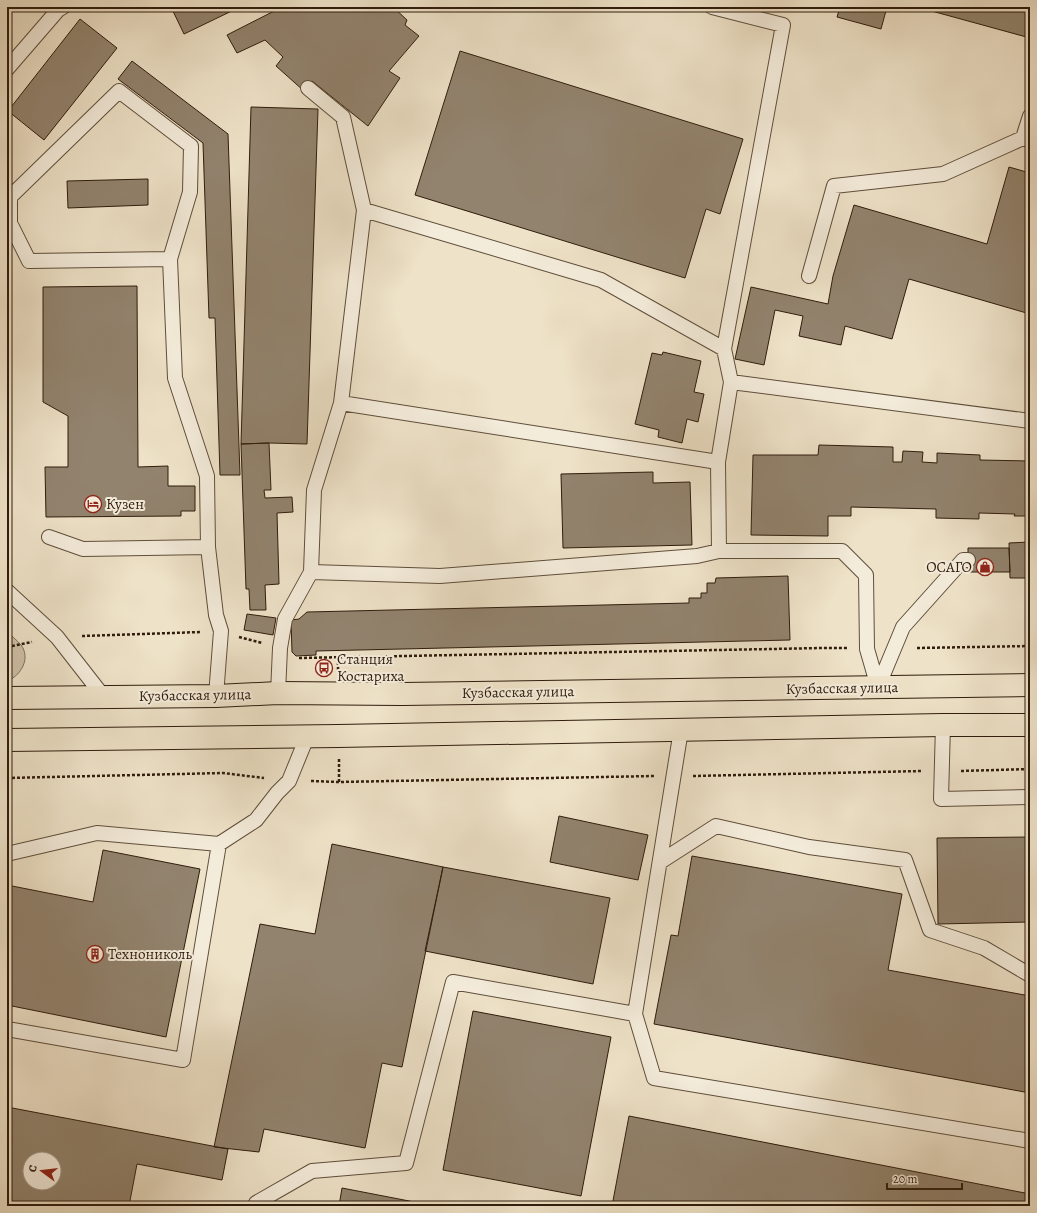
<svg xmlns="http://www.w3.org/2000/svg" width="1037" height="1213" viewBox="0 0 1037 1213" font-family="Alegreya,serif">
  <style>
    .green { fill: #cec0a8; stroke: #7e6e5a }
    .building { fill: #92836e; stroke: #2f1c0c; fill-rule: evenodd }
    .lines { fill: none; stroke-linecap: round; stroke-linejoin: round }
    .lane-casing { stroke: #5f4e3b; stroke-width: 16 }
    .primary-casing { stroke: #2f1c0c; stroke-width: 24 }
    .path { stroke: #2f1c0c; stroke-width: 2.5; stroke-dasharray: 3 2; stroke-linecap: butt }
    .lane { stroke: #f4ecdb; stroke-width: 14 }
    .primary { stroke: #eee2c8; stroke-width: 22 }
    .labels { text-anchor: middle; dominant-baseline: central; stroke-width: 4; stroke-linejoin: round; paint-order: stroke }
    .poi-label { font-size: 15px; fill: #2f1c0c; stroke: #f4ecdb; text-anchor: start }
    .street-label { font-size: 15px; fill: #2f1c0c; stroke: #f4ecdb }
  </style>
  <rect width="100%" height="100%" fill="#eee2c8"/>
  <filter id="stains"><feTurbulence type="fractalNoise" baseFrequency=".005" numOctaves="4"/><feColorMatrix values="0 0 0 0 .2 0 0 0 0 .09 0 0 0 0 .02 0 0 0 .5 -.17"/></filter>
  <radialGradient id="worn" r=".72"><stop offset=".6" stop-color="#630" stop-opacity="0"/><stop offset="1" stop-color="#630" stop-opacity=".3"/></radialGradient>
  <path class="green" d="M7 631C11 636 17 640 21 645 31 658 21 676 7 681Z"/>
  <path class="building" d="M171 7H240L184 34Z
    M282 7H393L407 20 405 25 419 36 389 71 400 78 368 126 312 81 304 91 276 66 283 57 265 40 237 53 227 35Z
    M840 7H887L881 29 837 17Z
    M917 7H1030V38Z
    M80 19 117 48 44 140 8 111Z
    M460 51 743 139 720 214 706 209 685 278 415 195Z
    M132 61 228 134 240 475H220L215 318H209L203 143 118 79Z
    M251 107 318 109 307 444 269 443 241 444Z
    M1009 167 1030 173V314L909 279 892 339 845 326 841 345 799 336 803 316 775 310 764 365 735 359 751 287 828 304 833 276 854 205 987 244Z
    M148 179V205L68 208 67 181Z
    M137 286 138 467 168 466V486H195V511H181V516L46 517 45 467H68V416L43 402V287Z
    M663 352 701 361 694 392 704 394 698 422 687 419 682 443 658 437 659 430 635 424 652 353 662 355Z
    M269 443 271 490H264L265 498 292 497 293 512 277 513 279 584 265 585 266 610H250L249 589H246L241 444Z
    M819 445 893 447V462H902L903 451 923 452 922 462 937 463V453L980 455V460L1030 461V516H1014L1015 514 979 513V519L936 518V509L851 507V516H828V536L751 535 753 455H818Z
    M653 472V483L690 482 692 545 563 548 561 474Z
    M1030 542V578H1010L1009 543Z
    M968 548H1009L1010 572H968Z
    M788 576 790 640 316 651V655L296 656 292 652 291 620 299 619 307 612 689 603V598H701V593H707V583H715L716 578Z
    M247 614 276 618 273 635 244 630Z
    M559 816 648 835 638 880 550 862Z
    M1030 837V922L938 924 937 838Z
    M332 844 443 867 402 1067 382 1063 365 1148 264 1129 259 1152 214 1147 260 924 315 934Z
    M103 850 200 869 166 1037 7 1005V885L93 902Z
    M692 856 902 894 888 970 1030 996V1093L654 1024 671 935 678 936Z
    M443 867 610 898 593 984 425 951Z
    M473 1011 611 1037 581 1196 443 1170Z
    M7 1107 228 1149 222 1180 137 1164 129 1206H28L7 1202ZM30 1159H54V1183H30Z
    M629 1116 1030 1194V1206H612Z
    M342 1188 435 1206H339Z"/>
  <g class="lines">
    <g class="lane-casing">
      <path id="lane" d="M712 7 783 25 724 349 731 382
        M7 69 58 10 63 7
        M308 88 343 117 364 210 341 403 314 490 311 572
        M1023 138 1030 116
        M364 210 601 280 724 349
        M170 259 190 192 191 146 119 91 10 197V223L29 261 170 259 175 378 207 476 208 547 216 615 221 631 216 696
        M809 276 834 186 943 174 1023 138 1030 140
        M341 403 718 462 719 551
        M718 462 731 382 1030 421
        M49 537 83 549 208 547
        M7 591 57 637 103 696
        M878 687 903 627 963 560H968
        M278 693 280 648 285 619 311 572 440 576 697 556 719 551H842L866 575 867 649 878 687
        M943 725 941 799 1030 797
        M681 730 635 1014 654 1078 1030 1141
        M7 852 11 853 97 833 219 844 256 820 277 793 289 781 307 737
        M660 862 716 826 809 847 905 860 930 930 984 948 1030 975
        M7 1029 183 1060 219 844
        M256 1203 312 1171 406 1163 453 982 635 1014"/>
    </g>
    <g class="primary-casing">
      <path id="primary" d="M7 698 216 696 278 693 402 694 1030 685
        M7 740 338 736 943 725H1030"/>
    </g>
    <path class="path" d="M82 636 201 632
      M239 637 262 643
      M7 647 32 642
      M917 648 1030 646
      M338 657V670
      M299 658 823 648H848
      M339 759V782
      M961 771 1030 769
      M693 776 922 771
      M7 778 223 773 264 778
      M311 781 339 782 654 776"/>
    <use href="#lane" class="lane"/>
    <use href="#primary" class="primary"/>
  </g>
  <defs>
    <g id="hotel-ring" transform="scale(0.9)"><circle r="9.5" fill="#f4ecdb" stroke="#8f2418" stroke-width="1.5"/><path d="M-6-4.5h1.5V1H6V5H4.5V3h-9V5H-6ZM-4 0a1.8 1.8 0 1 1 3.6 0ZM.5 0V-2.5h3Q6-2.5 6 0Z" fill="#8f2418"/></g>
    <g id="shop-ring" transform="scale(0.9)"><circle r="9.5" fill="#f4ecdb" stroke="#8f2418" stroke-width="1.5"/><path d="M-5-2.5h2.3a2.7 3.5 0 0 1 5.4 0H5L5.5 6h-11ZM-1.5-2.5h3a1.5 2.3 0 0 0-3 0Z" fill="#8f2418"/></g>
    <g id="bus-ring" transform="scale(0.9)"><circle r="9.5" fill="#f4ecdb" stroke="#8f2418" stroke-width="1.5"/><path d="M-5-6H5V4H4V6H2V4H-2V6H-4V4H-5ZM-3.5-4V0h7V-4ZM-3.5 1.2v1.5H-2V1.2ZM2 1.2v1.5H3.5V1.2Z" fill="#8f2418"/></g>
    <g id="building-ring" transform="scale(0.9)"><circle r="9.5" fill="#f4ecdb" stroke="#8f2418" stroke-width="1.5"/><path d="M-4-6H4V6H1V3H-1V6H-4ZM-2.5-4.3h1.7v1.8h-1.7ZM.8-4.3h1.7v1.8H.8ZM-2.5-1h1.7V.8h-1.7ZM.8-1h1.7V.8H.8Z" fill="#8f2418"/></g>
  </defs>
  <g fill-rule="evenodd">
    <use href="#hotel-ring" x="93" y="504"/>
    <use href="#shop-ring" x="985" y="567"/>
    <use href="#bus-ring" x="324" y="668"/>
    <use href="#building-ring" x="95" y="954"/>
  </g>
  <g class="labels">
    <g class="poi-label">
      <text x="106" y="504">Кузен</text>
      <text x="972" y="567" text-anchor="end">ОСАГО</text>
      <text x="337" y="659">Станция<tspan x="337" dy="17">Костариха</tspan></text>
      <text x="108" y="954">Технониколь</text>
    </g>
    <g class="street-label">
      <text transform="translate(842 688) rotate(-1)">Кузбасская улица</text>
      <text transform="translate(518 692) rotate(-1)">Кузбасская улица</text>
      <text transform="translate(195 695) rotate(-1)">Кузбасская улица</text>
    </g>
  </g>
  <rect width="1037" height="1213" fill="none" stroke="#eee2c8" stroke-width="24"/>
  <rect x="8" y="8" width="1021" height="1197" fill="none" stroke="#2f1c0c" stroke-width="2"/>
  <rect x="12" y="12" width="1013" height="1189" fill="none" stroke="#2f1c0c"/>
  <g transform="translate(42 1171) rotate(285)"><circle r="19" fill="#f4ecdb" stroke="#a59988"/>
  <path d="M0-3L7 15L0 10L-7 15Z" fill="#8f2418"/>
  <text y="-6" font-size="11" font-weight="bold" text-anchor="middle" fill="#2f1c0c">С</text>
  </g>
  <path d="M887 1183v6h75v-6" fill="none" stroke="#2f1c0c" stroke-width="2"/>
  <text x="893" y="1183" font-size="12" fill="#2f1c0c" stroke="#f4ecdb" stroke-width="3" paint-order="stroke">20 m</text>
  <rect width="100%" height="100%" filter="url(#stains)"/>
  <rect width="100%" height="100%" fill="url(#worn)"/>
</svg>
